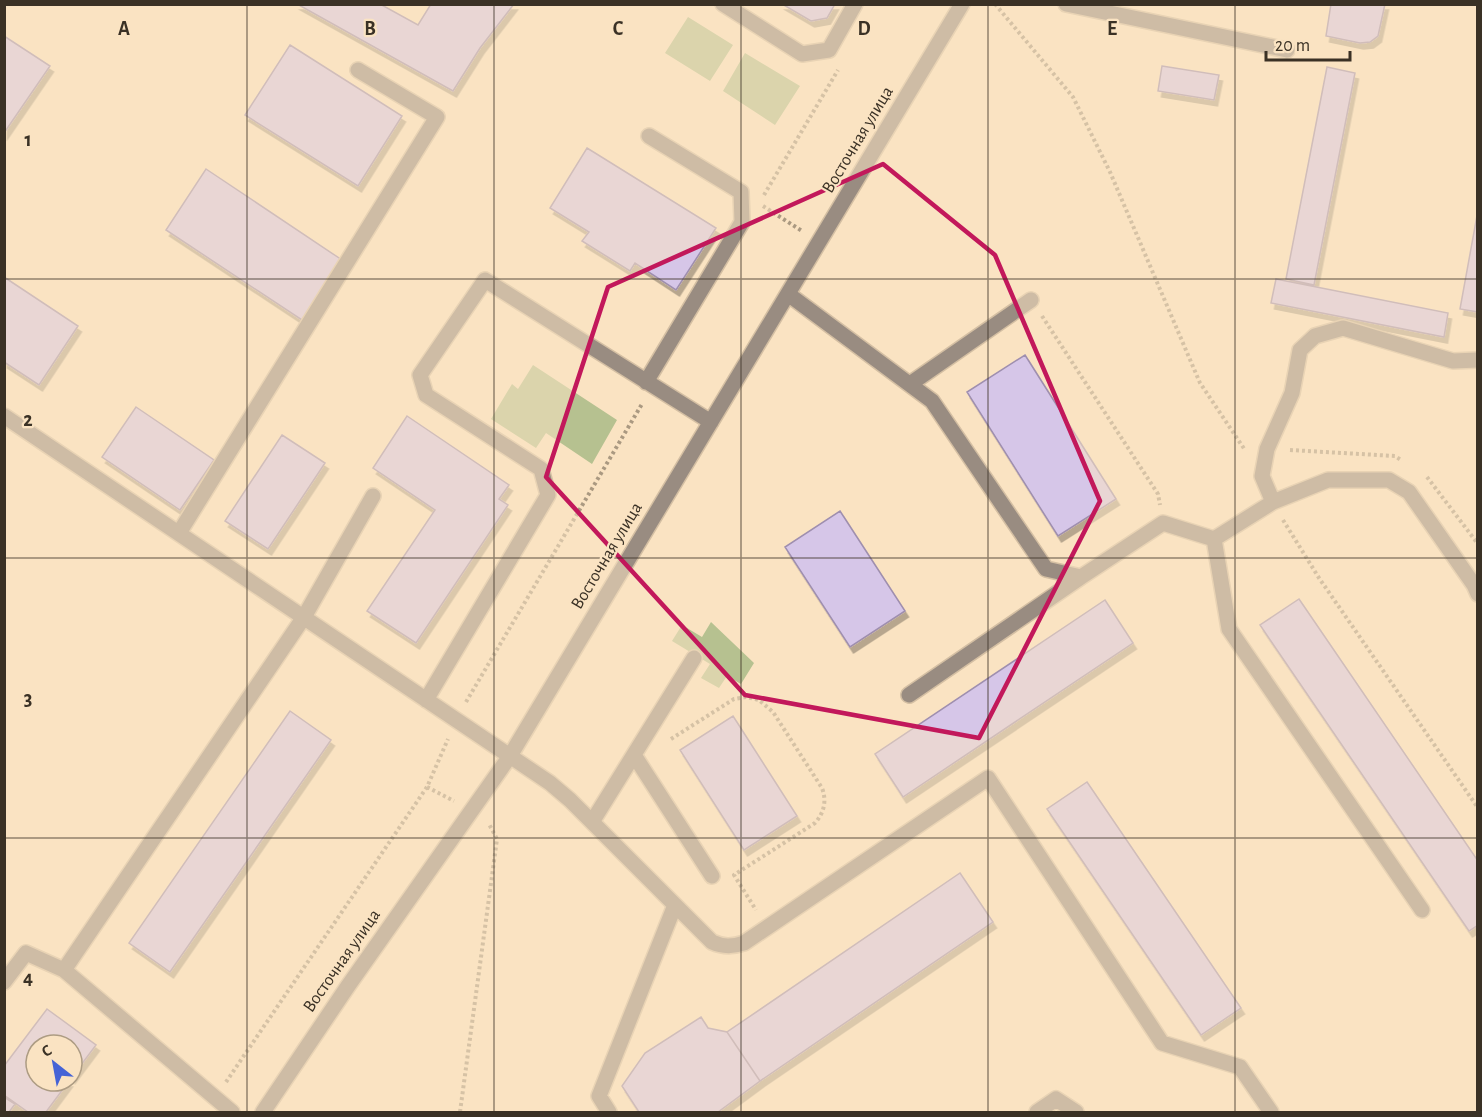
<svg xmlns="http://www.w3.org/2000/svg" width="1482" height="1117" viewBox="0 0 1482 1117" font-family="'Alegreya Sans',sans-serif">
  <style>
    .green { fill: #b6c190 }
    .building { fill: #d6c6e8; stroke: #9f8faf; stroke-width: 1.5; filter: url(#shadow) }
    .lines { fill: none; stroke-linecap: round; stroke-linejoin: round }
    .minor-casing { stroke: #d4bfa3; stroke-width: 18 }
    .path { stroke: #aa9981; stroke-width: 4; stroke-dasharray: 3 3; stroke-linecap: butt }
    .minor { stroke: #998c81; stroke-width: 15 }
    .marked { fill: none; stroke: #c2185b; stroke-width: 4.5; stroke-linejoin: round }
    .grid { fill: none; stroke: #3a3125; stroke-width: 1.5; stroke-opacity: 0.55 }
    .labels { text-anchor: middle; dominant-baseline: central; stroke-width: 4.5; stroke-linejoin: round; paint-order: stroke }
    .street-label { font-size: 18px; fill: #3a3125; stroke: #fae3c2 }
    .grid-label { font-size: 20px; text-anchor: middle; font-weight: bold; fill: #3a3125; stroke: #fae3c2; stroke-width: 4.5; stroke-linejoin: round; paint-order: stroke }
  </style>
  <defs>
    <filter id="shadow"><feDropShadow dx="3.5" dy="6" stdDeviation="0" flood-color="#0004"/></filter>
  </defs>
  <rect width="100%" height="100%" fill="#fae3c2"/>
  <path class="green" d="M688 17 733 45 710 81 665 53Z
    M745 53 800 86 775 125 723 91Z
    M533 365 617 420 592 464 546 433 536 448 491 419 512 384 518 389Z
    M711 622 754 663 741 684 727 676 719 688 701 678 710 664 672 641 682 625 702 637Z"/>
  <path class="building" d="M297 4H380L418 25 431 4H514L480 48 453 91Z
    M782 4H835L827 18 811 21Z
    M1331 4H1385L1378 36 1370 42 1360 43 1326 36Z
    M4 36 50 66 4 133Z
    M290 45 402 116 358 186 245 115Z
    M1162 66 1219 75 1214 100 1158 91Z
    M1327 67 1355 73 1314 285 1286 279Z
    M587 148 716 228 676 290 635 263 630 271 582 241 589 232 550 208Z
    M206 169 342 260 302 320 166 230Z
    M1478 210V312L1460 309Z
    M4 277 78 326 39 385 4 362Z
    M1276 279 1448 313 1444 337 1271 303Z
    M1025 355 1116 499 1058 536 967 392Z
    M136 407 214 460 180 510 102 457Z
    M407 416 509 485 499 499 508 505 416 643 367 611 435 510 373 468Z
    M282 435 325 463 268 549 225 521Z
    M840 511 905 611 850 647 785 547Z
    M1299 599 1478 861V925L1469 931 1260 625Z
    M1105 600 1133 643 903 797 875 754Z
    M290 711 331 740 170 972 129 943Z
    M733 716 797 816 744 850 680 750Z
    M1087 782 1241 1008 1201 1035 1047 809Z
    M960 873 993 922 760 1081 727 1032Z
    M47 1009 96 1045 72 1077V1045H36V1081H69L46 1112H28L4 1095V1066Z
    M701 1017 708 1028 727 1032 760 1081 718 1112H639L622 1086 645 1053Z
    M4 1097 15 1104 9 1112H4Z"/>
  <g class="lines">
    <g class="minor-casing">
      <path id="minor" d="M723 4 802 54 829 50 855 4
        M1066 4 1287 50
        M788 294 932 401 1046 569 1081 577 1163 523 1214 539 1273 502 1328 480H1389L1409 492 1474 585 1478 594
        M646 382 742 222 741 192 649 136
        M910 384 1031 300
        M4 416 550 783 570 800 712 942C723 947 732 947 744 943L988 778 1162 1043 1240 1067 1271 1112
        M1273 502 1262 476 1267 449 1292 393 1300 350 1315 336 1343 328 1453 361 1478 360
        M179 533 437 117 358 70
        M1214 539 1229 629 1422 910
        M909 695 1081 577
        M426 700 548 495 541 469 426 395 420 375 485 280 711 422
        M634 755 712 876
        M592 822 694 658
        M64 970 304 617 373 496
        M4 982 26 953 64 970 232 1112
        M263 1112 348 986 510 756 962 4
        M609 1112 599 1096 675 905
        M1037 1112 1056 1099 1076 1112"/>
    </g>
    <path class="path" d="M995 4 1073 97 1110 172 1200 383 1245 450
      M764 195 838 70
      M763 206 802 231
      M1042 316 1158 494 1160 505
      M1290 450 1395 456 1401 460
      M1427 477 1478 544
      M1283 520 1319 578 1478 808
      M466 702 642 404
      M671 739 734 699 746 697 759 700 773 712 822 788C827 801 824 813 815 823L734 875 756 910
      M427 787 454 801
      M226 1082 427 787 448 739
      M460 1112 497 839 489 824"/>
    <use href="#minor" class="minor"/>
  </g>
  <path d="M0 0H1482V1117H0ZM883 164 995 255 1100 501 979 738 745 695 546 477 608 287Z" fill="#fae3c2" fill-opacity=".55" fill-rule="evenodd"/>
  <path class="marked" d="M883 164 995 255 1100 501 979 738 745 695 546 477 608 287Z"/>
  <path class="grid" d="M247 4V1112M494 4V1112M741 4V1112M988 4V1112M1235 4V1112M4 279H1478M4 558H1478M4 838H1478"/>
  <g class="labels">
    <g class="street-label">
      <text transform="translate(858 140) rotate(-59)">Восточная улица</text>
      <text transform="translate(607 556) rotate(-59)">Восточная улица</text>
      <text transform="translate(342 961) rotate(-55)">Восточная улица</text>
    </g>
  </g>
  <g class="grid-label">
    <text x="124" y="35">A</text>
    <text x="370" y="35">B</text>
    <text x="618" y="35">C</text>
    <text x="864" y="35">D</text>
    <text x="1112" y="35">E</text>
    <text x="28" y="146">1</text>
    <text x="28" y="426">2</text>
    <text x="28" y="705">3</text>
    <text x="28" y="984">4</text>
  </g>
  <rect width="1482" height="1117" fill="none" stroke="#3a3125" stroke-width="12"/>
  <g transform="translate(54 1063) rotate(329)"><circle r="28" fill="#fae3c2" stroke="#ad9c83" stroke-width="1.5"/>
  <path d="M0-4.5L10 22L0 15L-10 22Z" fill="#4563d6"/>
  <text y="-9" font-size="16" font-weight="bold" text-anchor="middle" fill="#3a3125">С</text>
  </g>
  <path d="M1266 51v9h84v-9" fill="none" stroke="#3a3125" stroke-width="3"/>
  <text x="1275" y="51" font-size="18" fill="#3a3125" stroke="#fae3c2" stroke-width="4.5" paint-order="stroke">20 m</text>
</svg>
